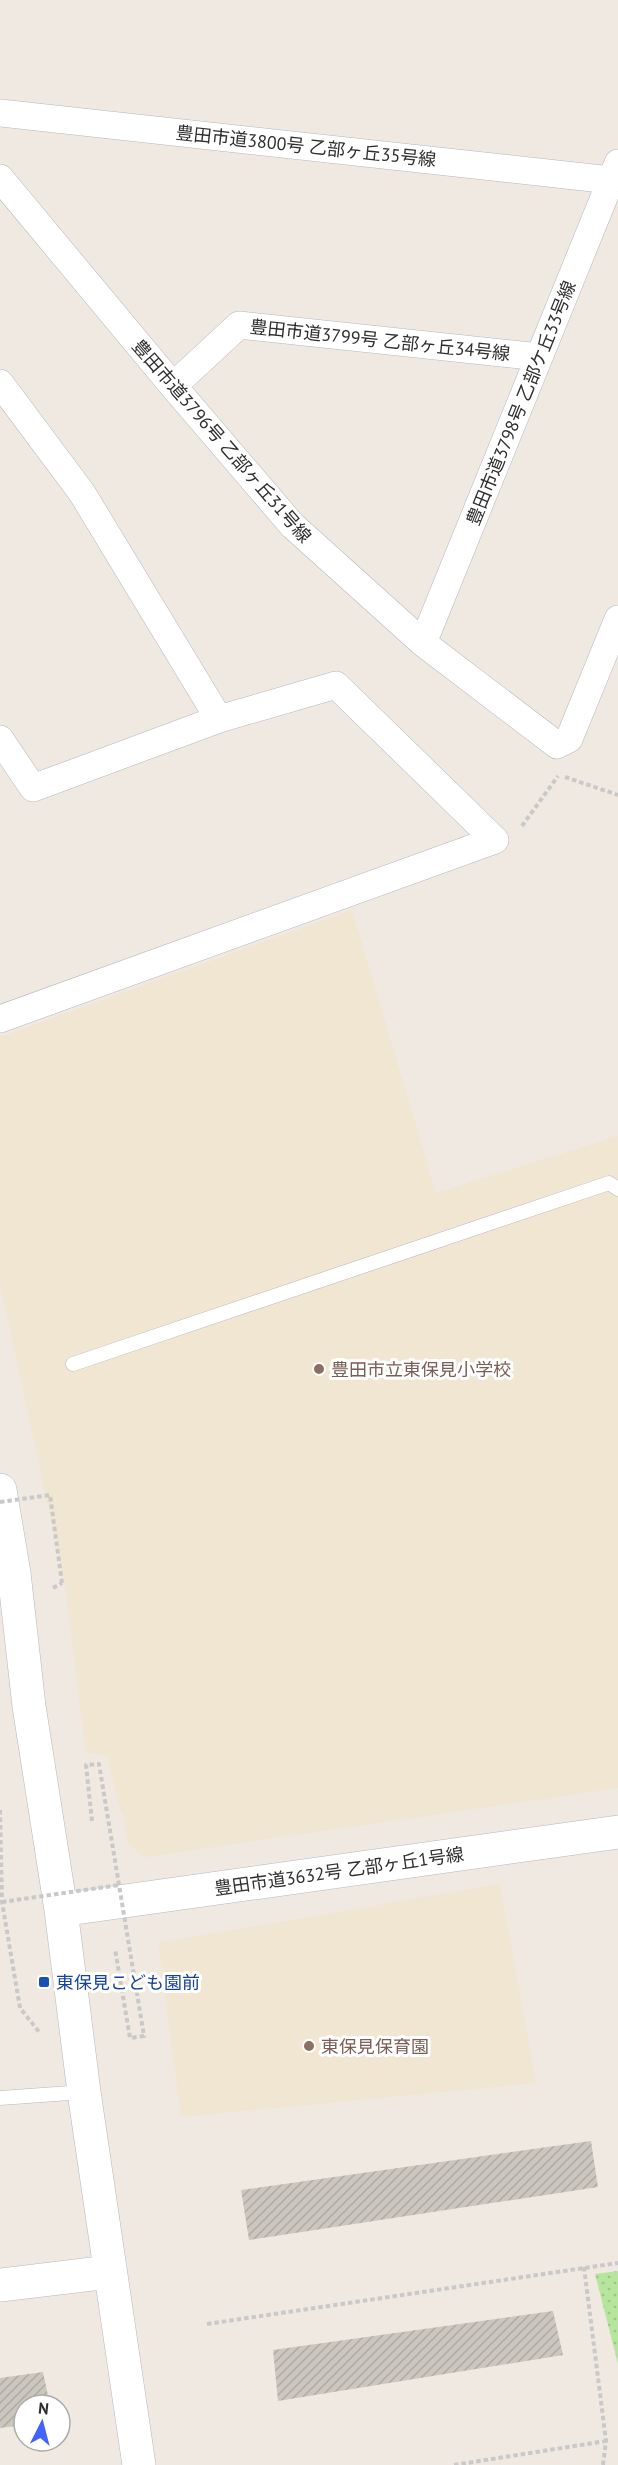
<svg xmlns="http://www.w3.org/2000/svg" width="618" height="2465" viewBox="0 0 618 2465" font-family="'PT Sans','Noto Sans JP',sans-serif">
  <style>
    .education { fill: #f0e6d1 }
    .park { fill: url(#park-dots) }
    .building { fill: url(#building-hatch) }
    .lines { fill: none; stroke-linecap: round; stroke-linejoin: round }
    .lane-casing { stroke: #b4b7c1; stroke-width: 15 }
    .street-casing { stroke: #b4b7c1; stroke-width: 28 }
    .secondary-casing { stroke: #b4b7c1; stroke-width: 34 }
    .path { stroke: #c9c9c9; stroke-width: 4; stroke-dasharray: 4.5 3; stroke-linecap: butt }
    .lane { stroke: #fff; stroke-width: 14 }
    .street { stroke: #fff; stroke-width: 27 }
    .secondary { stroke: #fff; stroke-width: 33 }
    .path-bridge { stroke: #c9c9c9; stroke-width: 4; stroke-dasharray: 4.5 3; stroke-linecap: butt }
    .education-dot { fill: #8d6e63; stroke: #fff; stroke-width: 2 }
    .transit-dot { fill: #1a4fb4; stroke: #fff; stroke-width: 2 }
    .labels { text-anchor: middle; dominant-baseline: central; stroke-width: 6; stroke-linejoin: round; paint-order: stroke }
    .street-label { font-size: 18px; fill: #2e2e2e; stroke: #fff }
    .education-label { font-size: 18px; fill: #785e54; stroke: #fff; text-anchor: start }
    .transit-label { font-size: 18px; fill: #164399; stroke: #fff; text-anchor: start }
  </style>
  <defs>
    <pattern id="park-dots" width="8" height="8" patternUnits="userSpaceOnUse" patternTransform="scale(1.5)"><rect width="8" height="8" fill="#b6e59e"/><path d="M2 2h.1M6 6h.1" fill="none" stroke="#9dc588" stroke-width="1.8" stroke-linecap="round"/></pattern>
    <pattern id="building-hatch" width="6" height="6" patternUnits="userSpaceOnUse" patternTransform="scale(1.5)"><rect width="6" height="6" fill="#cbc7bf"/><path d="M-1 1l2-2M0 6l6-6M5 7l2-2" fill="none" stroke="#afaba4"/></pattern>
  </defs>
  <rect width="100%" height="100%" fill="#efe9e1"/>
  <path class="education" d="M352 910 436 1193 618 1136V1788L145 1857 128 1844 125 1821 118 1803 107 1755 86 1753 65 1584 0 1284V1037Z
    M500 1884 536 2083 181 2117 158 1943Z"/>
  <path class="park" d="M618 2271V2364L595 2274Z"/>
  <path class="building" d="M591 2141 598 2187 249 2240 241 2190Z
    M553 2311 563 2355 278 2401 273 2350Z
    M43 2372 50 2405H24V2425L0 2428V2378Z"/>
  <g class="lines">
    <g class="lane-casing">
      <path id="lane" d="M73 1364 609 1183 618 1189
        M0 2098 84 2092"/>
    </g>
    <g class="street-casing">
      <path id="street" d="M0 113 611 180
        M0 178 173 386 292 525 423 643 557 745 569 739 618 619
        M0 383 82 493 219 719
        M173 386 239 325 539 357
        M423 643 618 163
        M0 739 33 788 219 719 336 685 495 840 0 1019"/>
    </g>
    <g class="secondary-casing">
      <path id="secondary" d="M0 1490 14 1573 29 1706 61 1910 84 2092 139 2465
        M61 1910 618 1832
        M0 2285 109 2272"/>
    </g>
    <path class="path" d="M565 777 618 795
      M522 826 558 776
      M53 1588 62 1583
      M0 1810 2 1902 20 2008 40 2033
      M584 2267 606 2441 603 2465
      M207 2324 618 2263
      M454 2465 606 2441"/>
    <use href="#lane" class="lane"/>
    <use href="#street" class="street"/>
    <use href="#secondary" class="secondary"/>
    <path class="path-bridge" d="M0 1502 50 1495 62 1583
      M92 1821 86 1765 99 1764 144 2036 130 2038 115 1949
      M2 1902 119 1885"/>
  </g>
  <g class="education-dot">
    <circle cx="319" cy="1369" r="6"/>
    <circle cx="309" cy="2046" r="6"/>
  </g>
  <rect class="transit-dot" x="38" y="1976" width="12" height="12" rx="3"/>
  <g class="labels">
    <g class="street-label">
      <text transform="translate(306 146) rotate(6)">豊田市道3800号 乙部ヶ丘35号線</text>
      <text transform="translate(380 340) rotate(6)">豊田市道3799号 乙部ヶ丘34号線</text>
      <text transform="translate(521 403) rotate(-68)">豊田市道3798号 乙部ケ丘33号線</text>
      <text transform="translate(222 441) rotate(49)">豊田市道3796号 乙部ヶ丘31号線</text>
      <text transform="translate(339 1871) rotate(-8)">豊田市道3632号 乙部ヶ丘1号線</text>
    </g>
    <g class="education-label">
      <text x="331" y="1369">豊田市立東保見小学校</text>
      <text x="321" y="2046">東保見保育園</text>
    </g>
    <g class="transit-label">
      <text x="56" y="1982">東保見こども園前</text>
    </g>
  </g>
  <g transform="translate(42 2423) rotate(6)"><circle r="28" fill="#ffffff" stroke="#ababab" stroke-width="1.5"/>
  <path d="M0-4.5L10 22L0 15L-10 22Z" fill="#4264fb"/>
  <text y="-9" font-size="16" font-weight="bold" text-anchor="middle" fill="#2e2e2e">N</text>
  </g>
</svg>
